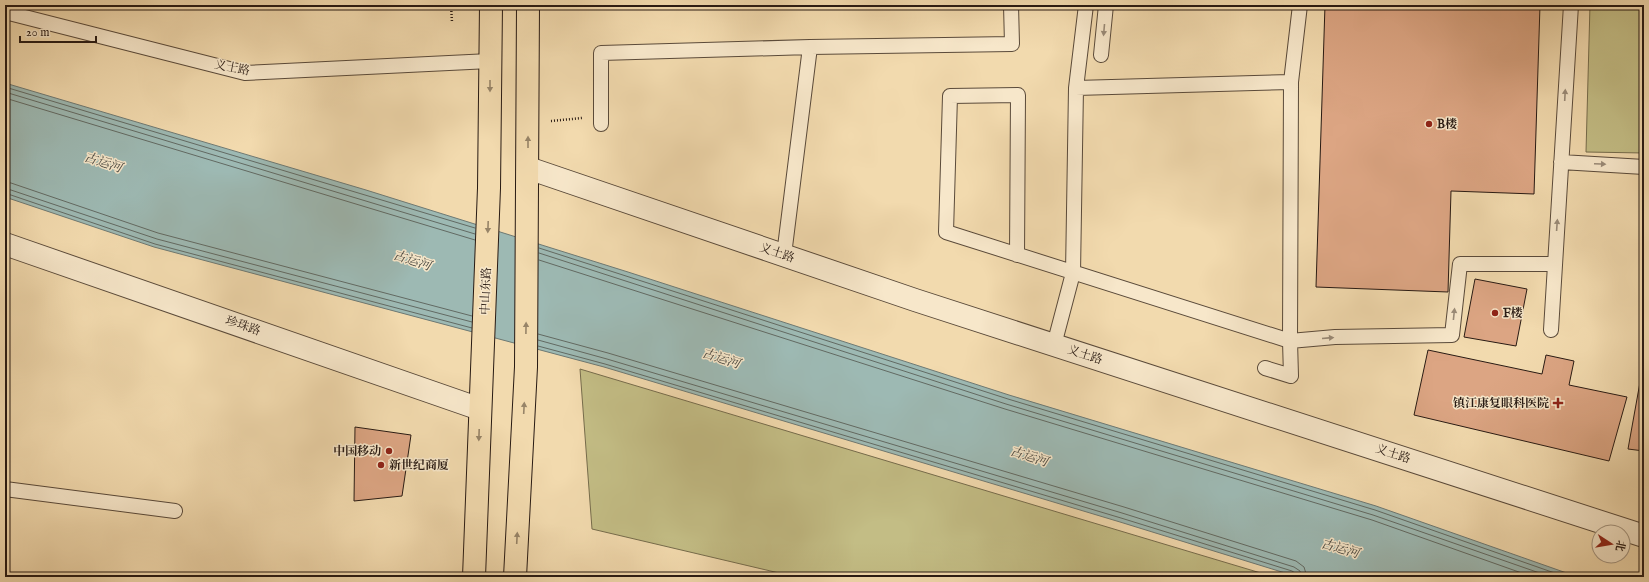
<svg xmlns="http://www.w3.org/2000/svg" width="1649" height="582" viewBox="0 0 1649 582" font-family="'IM FELL English','Noto Serif SC',serif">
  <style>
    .green { fill: #c3bd85; stroke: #766c4c }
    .water { fill: #9db9b3; stroke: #6e7973 }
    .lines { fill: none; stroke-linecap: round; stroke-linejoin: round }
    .shore { stroke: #626a63; stroke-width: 1 }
    .building { fill: #dca583; stroke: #281a13 }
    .service-casing { stroke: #5a4a3a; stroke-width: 16 }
    .minor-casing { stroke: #5a4a3a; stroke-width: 24 }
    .primary-casing { stroke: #281a13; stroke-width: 24 }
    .path { stroke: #281a13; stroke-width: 2.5; stroke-dasharray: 1 2; stroke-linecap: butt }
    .service { stroke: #f7e7ca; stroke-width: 14 }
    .minor { stroke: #f7e7ca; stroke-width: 22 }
    .primary { stroke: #f2daae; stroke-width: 22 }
    .oneway { fill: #9a8b78 }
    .oneway2 { fill: #978468 }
    .poi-dot { fill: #8f2418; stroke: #f7e7ca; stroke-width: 1.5 }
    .labels { text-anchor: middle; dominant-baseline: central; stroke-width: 3; stroke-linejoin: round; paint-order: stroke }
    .street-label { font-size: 12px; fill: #281a13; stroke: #f7e7ca }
    .poi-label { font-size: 12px; font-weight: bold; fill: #281a13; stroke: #f7e7ca; text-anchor: start }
    .water-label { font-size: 13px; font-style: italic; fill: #4b4a43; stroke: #f7e7ca }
  </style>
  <rect width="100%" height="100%" fill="#f2daae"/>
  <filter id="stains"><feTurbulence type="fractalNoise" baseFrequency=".005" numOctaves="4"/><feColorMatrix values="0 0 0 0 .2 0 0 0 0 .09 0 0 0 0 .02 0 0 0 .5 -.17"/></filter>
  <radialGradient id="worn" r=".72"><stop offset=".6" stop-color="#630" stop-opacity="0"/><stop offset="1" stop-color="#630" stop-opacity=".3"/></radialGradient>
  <path class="green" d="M1590 5H1644V153L1586 152Z
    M580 369 1274 577H796L592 529Z"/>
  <path class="water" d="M5 83 366 190 628 272 1009 395 1376 506 1578 577H1298L1120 522 604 367 154 247 5 197Z"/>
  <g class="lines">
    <path class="shore" d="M5 87 475 228
      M5 92 475 234
      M5 98 475 240
      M5 182 11 183 158 233 472 316
      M5 188 157 239 472 322
      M5 193 155 244 472 328
      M539 248 1008 399 1375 510 1566 577
      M539 253 1006 404 1373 515 1551 577
      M539 260 1005 409 1372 520 1533 577
      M538 334 608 353 1124 507 1296 561 1304 567 1307 577
      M538 340 607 359 1122 513 1294 567 1300 571 1301 577
      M538 346 605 364 1121 518 1292 571 1295 573 1296 577"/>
  </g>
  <path class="building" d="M1325 5H1540L1534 194 1451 191 1448 292 1316 287Z
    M1475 279 1527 289 1516 346 1464 337Z
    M1428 350 1542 374 1546 355 1574 361 1569 385 1627 397 1609 461 1414 415Z
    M1644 360V451L1628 449Z
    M355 427 411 435 402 496 354 501Z"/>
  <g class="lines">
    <g class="service-casing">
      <path id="service" d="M5 12 245 73 490 61
        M1101 55 1106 5
        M1076 88 1086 5
        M601 124V53L810 47 1012 44 1011 5
        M1561 162 1644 167
        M784 255 810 47
        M1017 255 1018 95 950 96 946 232 1290 341 1335 337 1452 335 1460 264H1555
        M1551 330 1571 5
        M1054 345 1073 273 1076 88 1291 82
        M1265 368 1291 376 1290 341 1291 82 1300 5
        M5 489 175 511"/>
    </g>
    <g class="minor-casing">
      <path id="minor" d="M528 168 915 300 1644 536
        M5 244 480 409"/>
    </g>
    <g class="primary-casing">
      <path id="primary" d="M474 577 489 188 491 5
        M515 577 526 367 528 5"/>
    </g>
    <path class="path" d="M451 5 452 22
      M551 121 582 118"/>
    <use href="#service" class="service"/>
    <use href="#minor" class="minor"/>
    <use href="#primary" class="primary"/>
  </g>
  <defs><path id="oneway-solid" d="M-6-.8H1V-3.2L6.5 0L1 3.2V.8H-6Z"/></defs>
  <g class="oneway">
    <use href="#oneway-solid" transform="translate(1104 30) rotate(95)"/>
    <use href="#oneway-solid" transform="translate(1565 95) rotate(-87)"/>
    <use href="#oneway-solid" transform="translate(1600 164) rotate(3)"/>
    <use href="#oneway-solid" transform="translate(1557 225) rotate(-86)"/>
    <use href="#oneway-solid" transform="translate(1454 314) rotate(-84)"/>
    <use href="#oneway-solid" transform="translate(1328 338) rotate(-5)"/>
  </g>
  <g class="oneway2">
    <use href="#oneway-solid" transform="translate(490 86) rotate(90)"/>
    <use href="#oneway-solid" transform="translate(528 142) rotate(-90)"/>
    <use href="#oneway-solid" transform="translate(488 227) rotate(92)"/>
    <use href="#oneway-solid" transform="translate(526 328) rotate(-89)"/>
    <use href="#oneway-solid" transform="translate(524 408) rotate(-87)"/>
    <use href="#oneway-solid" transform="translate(479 435) rotate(92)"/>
    <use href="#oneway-solid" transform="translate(517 538) rotate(-87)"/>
  </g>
  <g class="poi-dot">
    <circle cx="1429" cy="124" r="4"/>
    <circle cx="1495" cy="313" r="4"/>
    <path d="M1556 397h4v4h4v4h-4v4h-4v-4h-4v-4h4z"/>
    <circle cx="389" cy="451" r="4"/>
    <circle cx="381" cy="465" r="4"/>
  </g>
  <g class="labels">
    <g class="street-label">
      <text transform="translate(232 68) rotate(11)">义士路</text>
      <text transform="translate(777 253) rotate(19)">义土路</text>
      <text transform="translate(486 291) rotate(-88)">中山东路</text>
      <text transform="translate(243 326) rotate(19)">珍珠路</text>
      <text transform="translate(1085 355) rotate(18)">义土路</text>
      <text transform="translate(1393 454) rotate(18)">义土路</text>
    </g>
    <g class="poi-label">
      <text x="1437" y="124">B楼</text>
      <text x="1503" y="313">F楼</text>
      <text x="1549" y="403" text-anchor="end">镇江康复眼科医院</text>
      <text x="381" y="451" text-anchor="end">中国移动</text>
      <text x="389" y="465">新世纪商厦</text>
    </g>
    <g class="water-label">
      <text transform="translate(103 163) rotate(18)">古运河</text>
      <text transform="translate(412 261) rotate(18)">古运河</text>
      <text transform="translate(721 359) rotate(18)">古运河</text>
      <text transform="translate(1029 457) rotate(18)">古运河</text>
      <text transform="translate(1340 549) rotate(16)">古运河</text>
    </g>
  </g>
  <rect width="1649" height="582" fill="none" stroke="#f2daae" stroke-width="20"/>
  <rect x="6" y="6" width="1637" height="570" fill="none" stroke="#281a13" stroke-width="2"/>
  <rect x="10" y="10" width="1629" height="562" fill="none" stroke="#281a13"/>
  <g transform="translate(1611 544) rotate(102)"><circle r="19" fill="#f7e7ca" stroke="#a49581"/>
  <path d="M0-3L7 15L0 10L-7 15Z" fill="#8f2418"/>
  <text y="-6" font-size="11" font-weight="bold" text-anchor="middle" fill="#281a13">北</text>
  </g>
  <path d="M20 36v6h76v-6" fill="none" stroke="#281a13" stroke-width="2"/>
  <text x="26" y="36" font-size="12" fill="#281a13" stroke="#f7e7ca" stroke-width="3" paint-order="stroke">20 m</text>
  <rect width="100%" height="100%" filter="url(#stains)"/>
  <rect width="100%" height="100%" fill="url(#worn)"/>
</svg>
